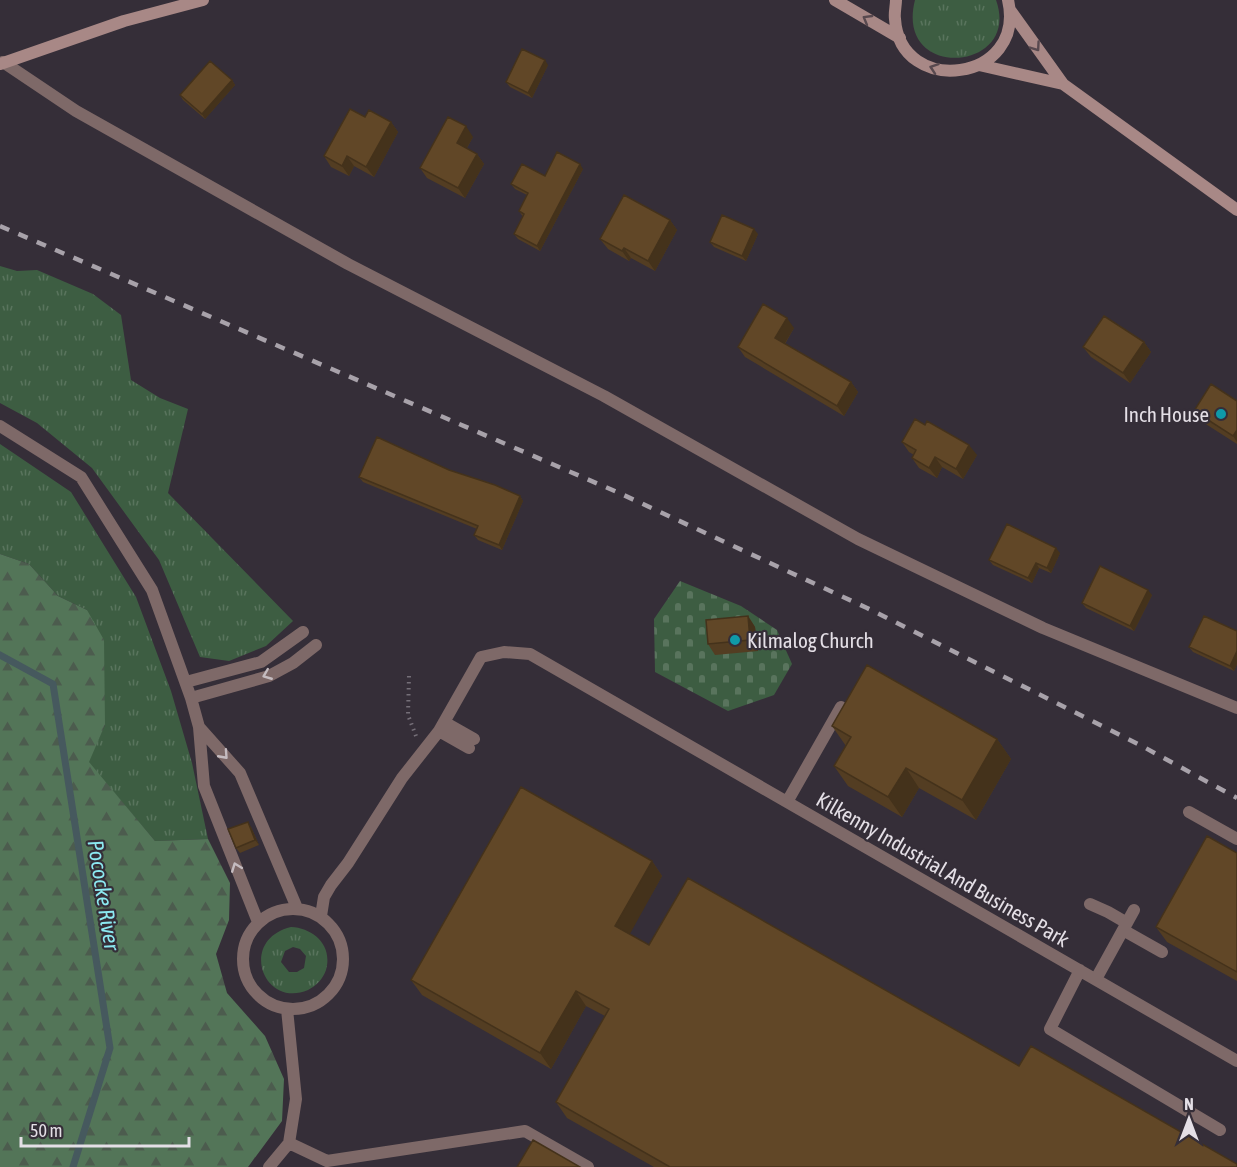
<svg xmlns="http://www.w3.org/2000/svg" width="1237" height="1167" viewBox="0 0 1237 1167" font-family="'Asap Condensed',sans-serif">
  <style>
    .grass { fill: url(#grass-tufts); fill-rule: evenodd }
    .forest { fill: url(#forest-firs) }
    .cemetery { fill: url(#cemetery-stones) }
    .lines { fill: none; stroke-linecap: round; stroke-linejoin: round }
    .stream { stroke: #46595e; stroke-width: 7 }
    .path { stroke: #756f78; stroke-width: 4; stroke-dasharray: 1.5 4.5; stroke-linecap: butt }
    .lane { stroke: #7e6968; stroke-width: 12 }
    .street { stroke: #7e6968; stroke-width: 12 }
    .secondary { stroke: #a88886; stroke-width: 12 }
    .rail { stroke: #a8a2aa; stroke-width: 4.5; stroke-dasharray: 10 10; stroke-linecap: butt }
    .wall { fill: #533d22 }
    .shaded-wall { fill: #44321b }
    .building { fill: #614727; stroke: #44321b; stroke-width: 1.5 }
    .oneway { stroke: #58494f }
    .oneway2 { stroke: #c5bcc0 }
    .culture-dot { fill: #0f9aa8; stroke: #352e38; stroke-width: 2 }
    .labels { text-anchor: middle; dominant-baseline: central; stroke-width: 4.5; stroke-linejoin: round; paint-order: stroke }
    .poi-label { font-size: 21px; fill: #e4dfe6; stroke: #352e38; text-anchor: end }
    .street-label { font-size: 21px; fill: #e4dfe6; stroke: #352e38 }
    .water-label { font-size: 22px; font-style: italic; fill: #8ce9f1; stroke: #352e38 }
  </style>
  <defs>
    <pattern id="grass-tufts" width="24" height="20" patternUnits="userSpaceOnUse" patternTransform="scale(1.5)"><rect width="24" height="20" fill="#3d5d42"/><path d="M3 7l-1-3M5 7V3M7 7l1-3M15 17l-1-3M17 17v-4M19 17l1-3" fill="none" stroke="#59745d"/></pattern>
    <pattern id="forest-firs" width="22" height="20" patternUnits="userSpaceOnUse" patternTransform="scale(1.5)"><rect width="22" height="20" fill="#537558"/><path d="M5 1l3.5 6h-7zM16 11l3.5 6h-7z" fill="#4c5c4e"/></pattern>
    <pattern id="cemetery-stones" width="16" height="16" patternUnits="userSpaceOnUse" patternTransform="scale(1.5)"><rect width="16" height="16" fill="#3d5d42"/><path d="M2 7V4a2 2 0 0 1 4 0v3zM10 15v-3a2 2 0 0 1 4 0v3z" fill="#59745d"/></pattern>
  </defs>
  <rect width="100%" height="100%" fill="#352e38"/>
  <path class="grass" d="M915 0H996C1022 72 894 82 915 0Z
    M0 266 17 271 37 270 93 294 121 315 131 380 160 398 188 409 168 493 293 621 266 646 229 661 200 657 159 560 92 468 37 423 0 403Z
    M0 444 71 492 136 597 171 691 192 763 208 839 155 841 88 762 105 725 87 610 58 596 29 564 0 554Z
    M291 927C313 928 333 945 326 970 323 979 316 986 308 990 263 1009 238 940 291 927ZM293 947 300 949 306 956 304 968 297 972H289L281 962 285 951Z"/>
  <path class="forest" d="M0 554 29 564 58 596 87 610 104 640 105 725 89 762 155 841 208 839 230 883 229 920 216 954 227 993 265 1036 284 1079 282 1121 248 1167H0Z"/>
  <path class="cemetery" d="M680 581 741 606 777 630 792 664 774 695 728 711 655 672 654 619Z"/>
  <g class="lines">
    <path class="stream" d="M0 655 53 684 110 1048 73 1167"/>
    <path class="path" d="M409 676 408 715 416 736"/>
    <path class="lane" d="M0 426 81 477 152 590 191 698 199 727 204 786 258 922
      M186 682 261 662 303 632
      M191 698 269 676 293 663 316 645
      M444 722 474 739
      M199 727 240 773 297 908
      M439 731 469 748
      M787 802 841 707
      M1189 812 1237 839
      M1090 904 1108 912 1127 923
      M243 959a50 50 0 1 1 100 0a50 50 0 1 1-100 0Z
      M321 916 324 897 331 885 348 863 402 778 439 731 481 657 504 652 530 654 1237 1061
      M1123 930 1162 952
      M1080 970 1050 1029 1220 1130
      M1096 979 1134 910
      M289 1143 327 1161 525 1131 588 1167
      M269 1167 289 1143 296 1099 287 1009"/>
    <path class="street" d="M3 62 76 111 348 264 604 396 858 539 1043 628 1237 708"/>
    <path class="secondary" d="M835 0 900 38
      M896 0C896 6 894 13 895 19 900 98 1027 82 1008 0
      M1010 10 1063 84 1237 210
      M0 64 124 21 203 0
      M979 65 1063 84"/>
    <path class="rail" d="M0 226 617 492 867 608 1140 745 1237 798"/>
  </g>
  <path class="wall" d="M548 65 532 98 510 87 506 82Z
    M232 80 235 85 205 119 183 100 180 95Z
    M365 117 391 122 398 132 374 177 354 166 349 176 331 167 324 156Z
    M473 137 467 148 477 154 484 164 465 198 427 178 420 168Z
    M583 169 540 251 518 239 514 234 523 217 519 211 527 195 515 189 511 184 545 176Z
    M670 220 677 230 655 271 631 258 629 261 608 249 600 239Z
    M758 234 746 261 714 247 710 242Z
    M794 328 785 344 851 382 858 392 844 416 745 357 738 347Z
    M1144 342 1151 352 1130 383 1091 357 1083 347Z
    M1237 401V444L1201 421 1194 411Z
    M902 442 977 455 963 479 942 467 937 478 919 468 912 458 914 455 909 452Z
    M449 470 520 496 523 501 502 550 478 540 474 535 477 529 363 482 359 477Z
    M1060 553 1051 573 1039 568 1032 583 993 565 989 560Z
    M1152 595 1134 631 1086 608 1082 603Z
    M748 616 755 627 758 651 715 655 708 644Z
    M1237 631V664L1234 671 1193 652 1189 647Z
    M832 726 997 739 1011 759 976 820 919 788 902 817 848 786 834 766 846 746Z
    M251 827 259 845 240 853 236 848Z
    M1237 853V981L1167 942 1156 927Z
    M652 861 662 876 629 934 649 945 1019 1066 1237 1167H654L567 1118 556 1102 605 1016 586 1006 551 1069 422 995 411 980Z"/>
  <path class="shaded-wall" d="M545 60 548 65 532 98 528 93Z
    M232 80 235 85 205 119 202 114Z
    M391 122 398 132 374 177 366 167Z
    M466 126 473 137 464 153 457 143Z
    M477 154 484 164 465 198 458 188Z
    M347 156 354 166 349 176 342 166Z
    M580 164 583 169 540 251 537 246Z
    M670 220 677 230 655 271 648 261Z
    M754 229 758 234 746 261 742 256Z
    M624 248 631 258 629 261 622 251Z
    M787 318 794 328 782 348 775 338Z
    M1144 342 1151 352 1130 383 1123 373Z
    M851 382 858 392 844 416 837 406Z
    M1237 430V442L1233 436Z
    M969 445 977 455 963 479 956 469Z
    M935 457 942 467 937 478 929 468Z
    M520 496 523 501 502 550 499 545Z
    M1056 548 1060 553 1051 573 1047 568Z
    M1036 563 1039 568 1032 583 1028 578Z
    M1148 590 1152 595 1134 631 1130 626Z
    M748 616 755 627 758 651 750 640Z
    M1237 651V664L1234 671 1230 666Z
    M997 739 1011 759 976 820 962 800Z
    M906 768 919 788 902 817 888 797Z
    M248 822 251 827 259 845 255 840Z
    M652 861 662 876 626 941 615 926Z
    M576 991 586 1006 551 1069 540 1053Z"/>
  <path class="building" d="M522 49 545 60 528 93 506 82Z
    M210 61 232 80 202 114 180 95Z
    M350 109 365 117 369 110 391 122 366 167 347 156 342 166 324 156Z
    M448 117 466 126 457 143 477 154 458 188 420 168Z
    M557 152 580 164 537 246 514 234 524 214 519 211 528 193 511 184 522 164 545 176Z
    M624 195 670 220 648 261 624 248 622 251 600 239Z
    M722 215 754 229 742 256 710 242Z
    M763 304 787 318 775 338 851 382 837 406 738 347Z
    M1104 316 1144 342 1123 373 1083 347Z
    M1211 384 1237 401V430L1233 436 1194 411Z
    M915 419 925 425 927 421 969 445 956 469 935 457 929 468 912 458 916 450 902 442Z
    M377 437 449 470 495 485 520 496 499 545 474 535 478 526 359 477Z
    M1007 524 1056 548 1047 568 1036 563 1028 578 989 560Z
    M1100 566 1148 590 1130 626 1082 603Z
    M748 616 750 640 708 644 706 620Z
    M1204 616 1237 631V651L1230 666 1189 647Z
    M867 665 997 739 962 800 906 768 888 797 834 766 851 737 832 726Z
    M521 787 652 861 615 926 649 945 688 878 1019 1066 1031 1046 1237 1164V1167H670L556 1102 609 1009 576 991 540 1053 411 980Z
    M248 822 255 840 236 848 228 829Z
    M1207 836 1237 853V972L1156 927Z
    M533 1140 580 1167H517Z"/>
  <defs><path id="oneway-chevron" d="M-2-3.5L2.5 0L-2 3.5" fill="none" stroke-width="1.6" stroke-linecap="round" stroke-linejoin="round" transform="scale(1.5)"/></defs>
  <g class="oneway">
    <use href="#oneway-chevron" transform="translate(867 19) rotate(-150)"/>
    <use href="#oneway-chevron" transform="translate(1036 47) rotate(55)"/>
    <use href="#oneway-chevron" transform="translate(934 68) rotate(-161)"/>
  </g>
  <g class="oneway2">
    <use href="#oneway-chevron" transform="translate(267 675) rotate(158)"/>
    <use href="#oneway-chevron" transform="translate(224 755) rotate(48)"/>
    <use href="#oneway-chevron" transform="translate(236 867) rotate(-111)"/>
  </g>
  <g class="culture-dot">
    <circle cx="1221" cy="414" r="6"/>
    <circle cx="735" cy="640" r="6"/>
  </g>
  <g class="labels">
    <g class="poi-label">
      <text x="1209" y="414">Inch House</text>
      <text x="747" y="640" text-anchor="start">Kilmalog Church</text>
    </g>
    <g class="street-label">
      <text transform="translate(943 869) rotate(30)">Kilkenny Industrial And Business Park</text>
    </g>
    <g class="water-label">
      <text transform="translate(104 895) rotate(81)">Pococke River</text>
    </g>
  </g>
  <g transform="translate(1189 1119)" stroke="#352e38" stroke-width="4.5" paint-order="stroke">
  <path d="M0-4.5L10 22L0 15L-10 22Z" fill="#e4dfe6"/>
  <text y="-9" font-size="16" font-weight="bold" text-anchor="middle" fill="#e4dfe6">N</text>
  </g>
  <path d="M21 1137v9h168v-9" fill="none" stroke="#e4dfe6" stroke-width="3"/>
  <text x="30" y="1137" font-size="18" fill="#e4dfe6" stroke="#352e38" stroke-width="4.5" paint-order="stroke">50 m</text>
</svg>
